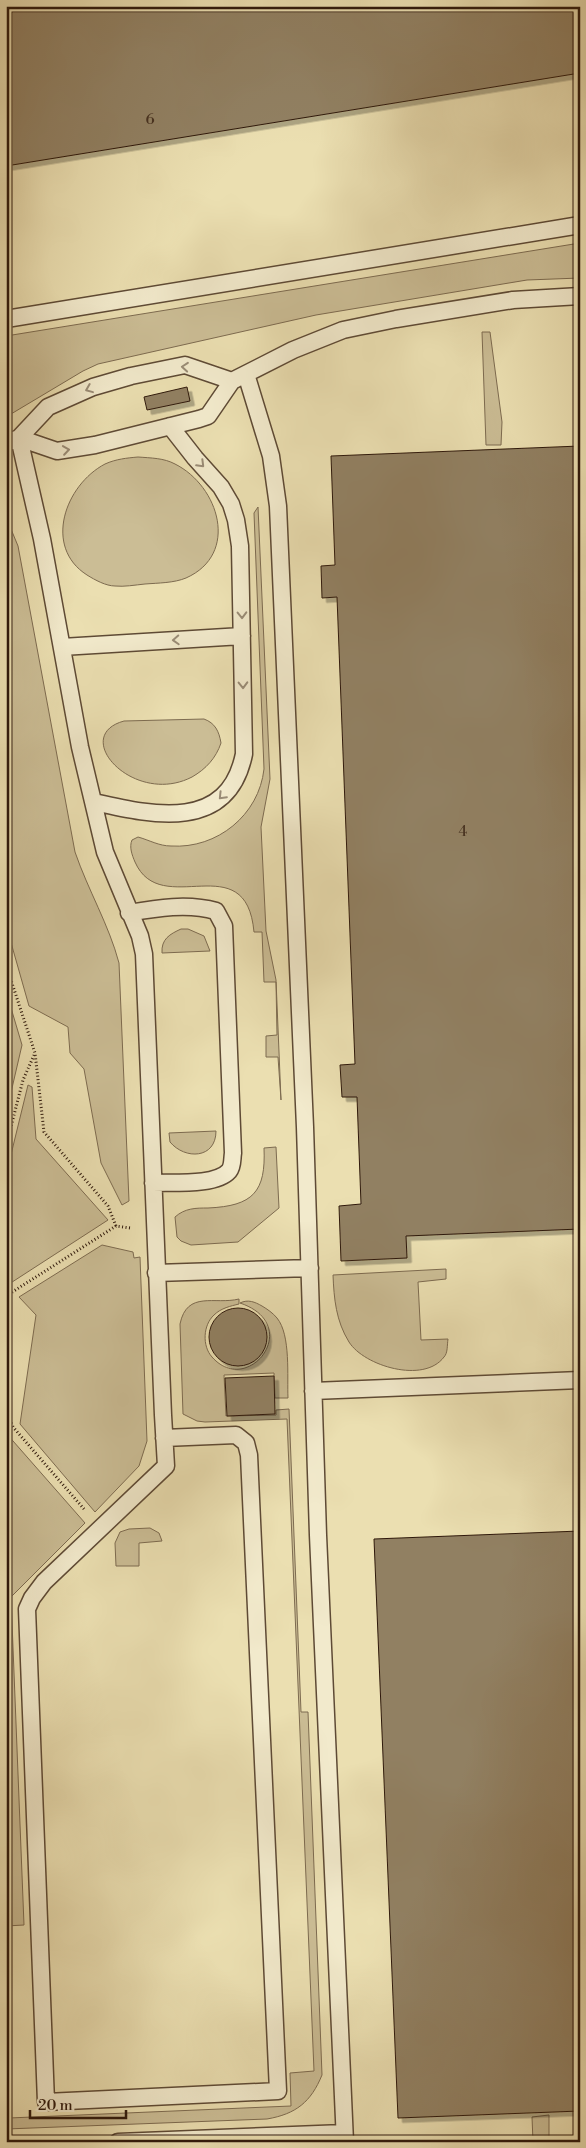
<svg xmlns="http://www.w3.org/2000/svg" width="586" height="2148" viewBox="0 0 586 2148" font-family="'Libre Bodoni',serif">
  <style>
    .green { fill: #cbbd95; stroke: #7d6b50 }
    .building { fill: #918062; stroke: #2f190c; filter: url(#shadow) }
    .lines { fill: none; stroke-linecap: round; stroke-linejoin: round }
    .lane-casing { stroke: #5e4a35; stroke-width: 19 }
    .path { stroke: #2f190c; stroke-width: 3; stroke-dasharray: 1 2.5; stroke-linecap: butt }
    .lane { stroke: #f2eacc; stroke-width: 16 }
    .oneway { stroke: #9a8c76 }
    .labels { text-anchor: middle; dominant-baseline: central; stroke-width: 5; stroke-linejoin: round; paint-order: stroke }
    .number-label { font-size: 15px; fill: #483322 }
  </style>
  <defs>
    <filter id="shadow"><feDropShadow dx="4.5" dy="4.5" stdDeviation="0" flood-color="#0004"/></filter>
  </defs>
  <rect width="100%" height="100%" fill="#ebdfb1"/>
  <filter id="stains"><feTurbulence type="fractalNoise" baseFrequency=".004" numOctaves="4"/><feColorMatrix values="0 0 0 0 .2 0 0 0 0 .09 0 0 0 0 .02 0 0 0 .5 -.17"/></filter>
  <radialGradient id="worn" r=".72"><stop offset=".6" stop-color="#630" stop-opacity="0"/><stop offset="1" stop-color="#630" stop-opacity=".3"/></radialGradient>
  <path class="green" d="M580 243V278L527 280 316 315 98 364 83 371 6 417V336Z
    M482 332H490L502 422 501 445H486Z
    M138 457C151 458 164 458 175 464 219 486 240 554 186 578 174 583 158 583 145 584 135 585 124 587 115 586 106 586 95 580 87 575 43 547 65 485 105 464 116 459 127 458 138 457Z
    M258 507 270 779 261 827 266 931 276 980 281 1100 278 1057H266V1036L277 1035 276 982H264L262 932H254C246 844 161 921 135 862 132 855 129 847 132 840L138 837C149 840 159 846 171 846 217 849 259 815 264 769L254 513Z
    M6 517 18 546 75 852C88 890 109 925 119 963L129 1201 122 1205 101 1163 84 1069 70 1053 68 1027 29 1006 6 925Z
    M204 719C215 723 219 731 221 743 216 758 206 769 192 777 134 807 69 736 124 721Z
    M181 929H188L204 936 210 951 162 953C161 939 170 934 181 929Z
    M6 991 22 1045 6 1114Z
    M28 1085 32 1087 36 1139 108 1220 6 1286V1175Z
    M216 1131C216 1159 185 1160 170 1142L169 1133Z
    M276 1147 279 1208 238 1242 191 1245 181 1241 177 1237 175 1217C185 1208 196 1208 208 1208 253 1206 266 1192 264 1148Z
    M102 1245 133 1252 134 1258 140 1257 147 1441 139 1466 95 1512 20 1424 36 1315 19 1297Z
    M446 1269V1279L418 1282 421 1340 448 1339C447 1345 448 1353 444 1357 424 1384 364 1366 349 1342 336 1321 334 1299 333 1275Z
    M239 1299V1304C231 1306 221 1308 214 1315 203 1325 202 1346 212 1357 248 1398 305 1325 240 1303 248 1299 255 1302 262 1306 267 1309 273 1313 277 1318 291 1335 287 1377 288 1398H275L274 1373 224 1375 226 1416 276 1415V1410L289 1409 301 1712H308L322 2075C311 2102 296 2114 267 2119L6 2129V2067L9 2118 291 2106 290 2073 314 2071 287 1419 205 1422 197 1421 183 1414 180 1324C187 1290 215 1305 239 1299Z
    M6 1433 85 1523 11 1597 24 1925 6 1926Z
    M150 1528 159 1533 162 1541 139 1543V1566H116L115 1543 120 1532 129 1529Z
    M549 2115V2142H533L532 2117Z"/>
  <path class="building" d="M6 6H580V73L6 166Z
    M187 387 190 401 147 410 144 397Z
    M580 446V1229L406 1236 407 1258 341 1261 339 1206 361 1204 357 1097H342L340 1065 355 1064 337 597 322 598 321 566 335 565 331 456Z
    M209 1337a29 29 0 1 1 58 0a29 29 0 1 1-58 0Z
    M274 1376 275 1414 227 1416 225 1378Z
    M580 1531V2111L398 2118 374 1539Z"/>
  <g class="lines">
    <g class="lane-casing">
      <path id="lane" d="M6 319 580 225
        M246 374 271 456 278 506 305 1127 318 1535 345 2142
        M19 438 42 539 80 747 105 852 140 936 144 954 163 1415 166 1466 44 1582 32 1598 27 1609 46 2102 278 2091 249 1455 246 1443 236 1435 164 1438
        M19 438 57 451 95 445 199 419 208 416 232 381 293 350 343 330 396 319 513 300 580 296
        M6 443 19 438 48 407 93 387 131 376 185 365 232 381
        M62 647 242 636
        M94 802C152 815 228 833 244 754L240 546 236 520 231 504 221 487 195 458 170 426
        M129 913C157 908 188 903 216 911L224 926 233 1153C232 1159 233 1166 229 1171 216 1186 172 1182 153 1183
        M156 1273 310 1268
        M313 1391 580 1380
        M118 2142 344 2133"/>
    </g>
    <path class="path" d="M6 965 35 1053 44 1132 108 1206 116 1226
      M6 1146 23 1080 35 1053
      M6 1296 116 1226 130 1228
      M6 1410 13 1427 84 1509"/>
    <use href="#lane" class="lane"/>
  </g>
  <defs><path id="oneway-chevron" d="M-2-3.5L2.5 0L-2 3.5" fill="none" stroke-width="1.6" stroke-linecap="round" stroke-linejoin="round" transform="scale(1.25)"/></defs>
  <g class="oneway">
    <use href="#oneway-chevron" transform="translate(185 367) rotate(-175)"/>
    <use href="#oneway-chevron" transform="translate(89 389) rotate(158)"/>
    <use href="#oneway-chevron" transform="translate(66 450) rotate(-8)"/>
    <use href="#oneway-chevron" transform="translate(201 464) rotate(45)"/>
    <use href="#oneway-chevron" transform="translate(242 615) rotate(89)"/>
    <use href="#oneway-chevron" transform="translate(176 640) rotate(177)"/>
    <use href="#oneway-chevron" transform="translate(243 685) rotate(89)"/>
    <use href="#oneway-chevron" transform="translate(222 796) rotate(134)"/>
  </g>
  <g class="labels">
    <g class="number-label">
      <text x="150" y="119">6</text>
      <text x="463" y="831">4</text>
    </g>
  </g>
  <rect width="586" height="2148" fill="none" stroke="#ebdfb1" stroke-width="25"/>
  <rect x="8" y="8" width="571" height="2133" fill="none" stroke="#2f190c" stroke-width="2.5"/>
  <rect x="12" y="12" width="561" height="2123" fill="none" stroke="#2f190c"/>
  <path d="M30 2110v8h96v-8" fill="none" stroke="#2f190c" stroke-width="2.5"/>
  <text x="38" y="2110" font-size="15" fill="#2f190c" stroke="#f2eacc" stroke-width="4" paint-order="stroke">20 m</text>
  <rect width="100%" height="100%" filter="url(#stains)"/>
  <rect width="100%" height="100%" fill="url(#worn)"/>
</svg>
